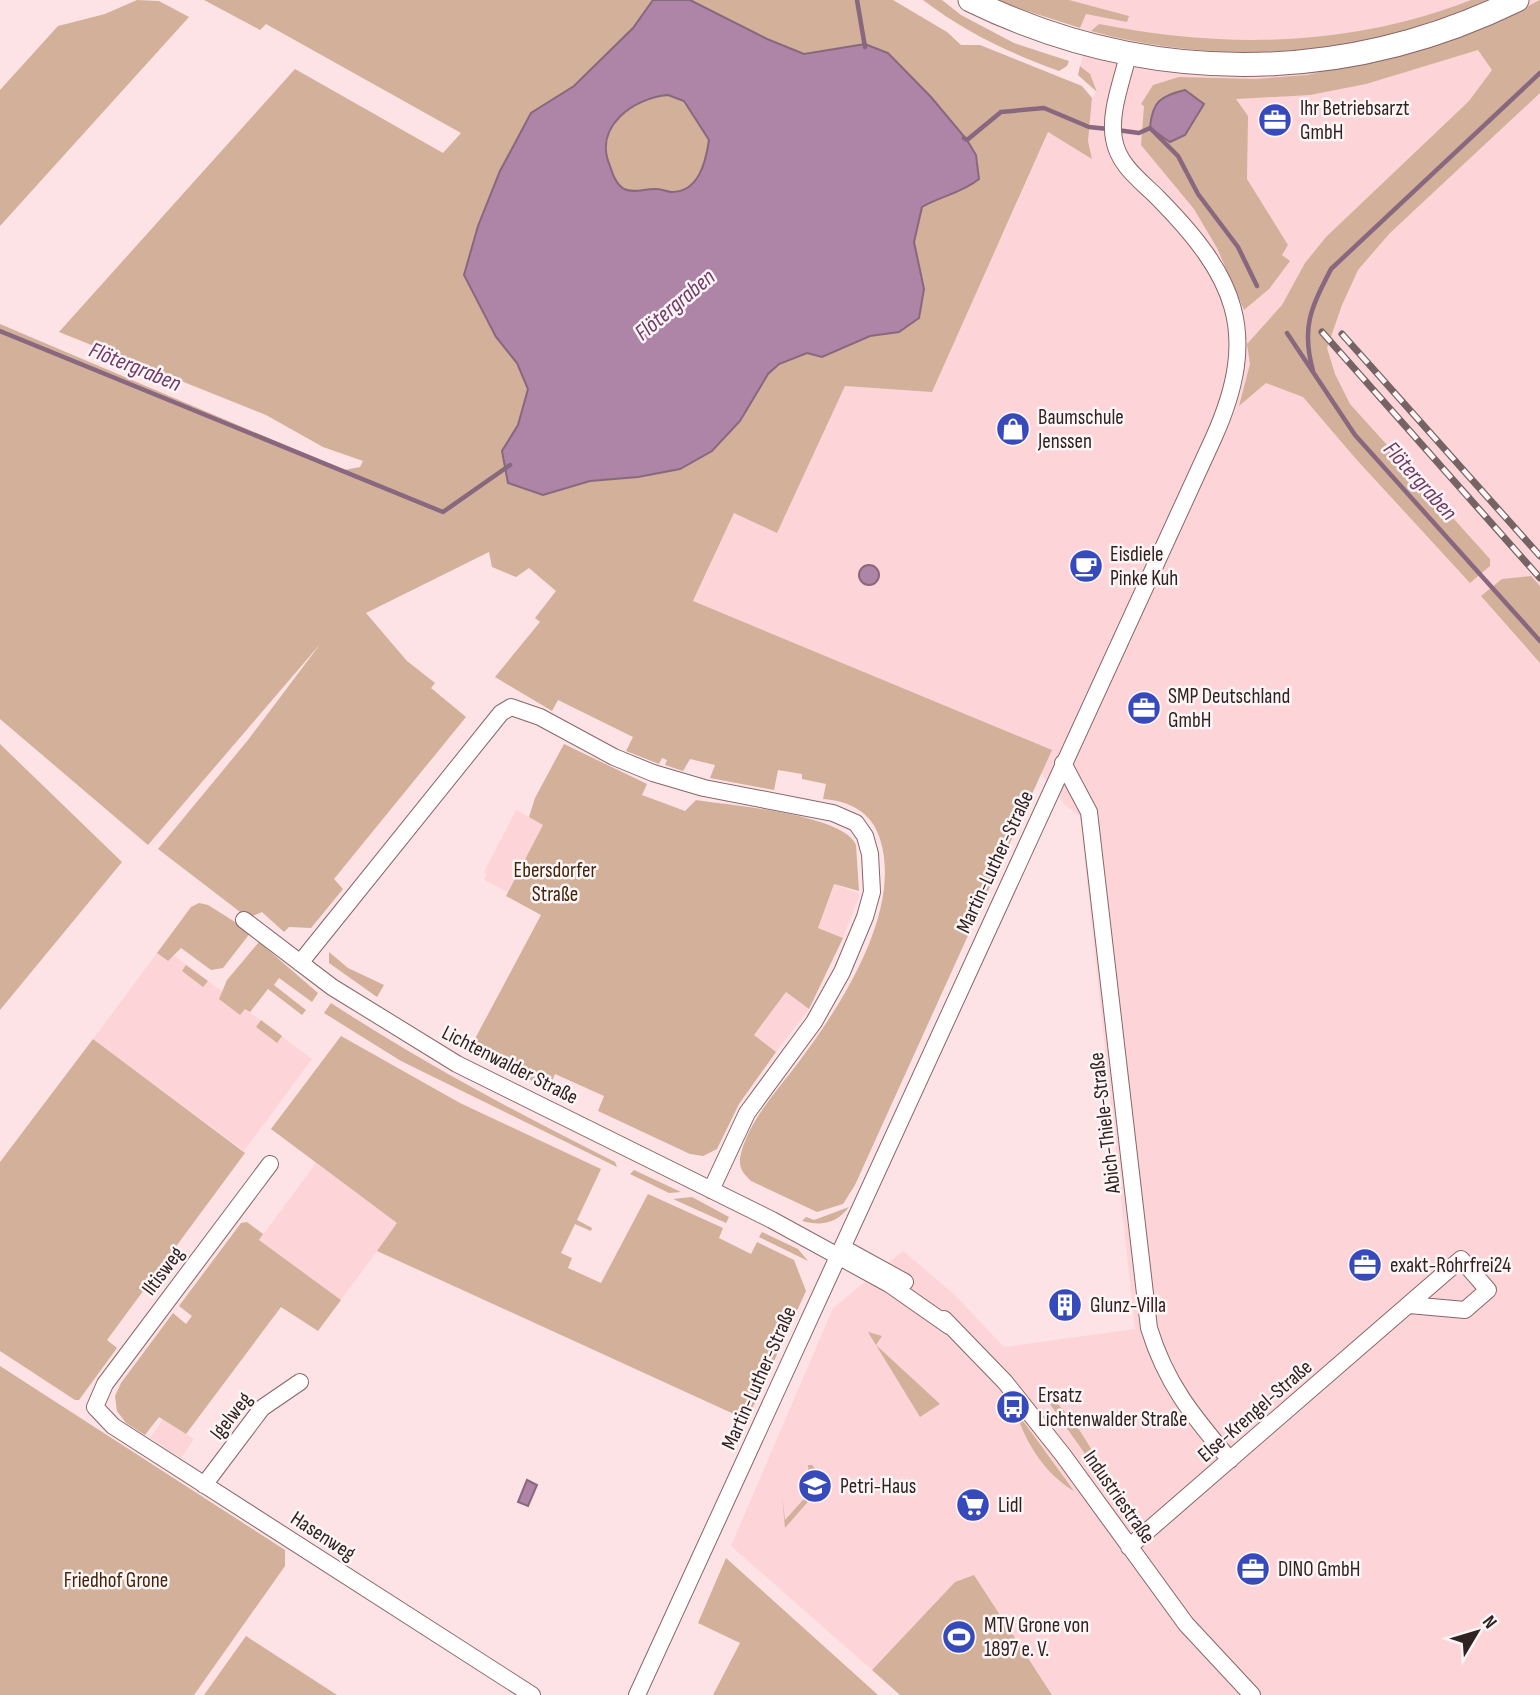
<svg xmlns="http://www.w3.org/2000/svg" width="1540" height="1695" viewBox="0 0 1540 1695" font-family="'Sofia Sans Condensed',sans-serif">
  <style>
    .built { fill: #fdd5d8 }
    .green { fill: #d2b099 }
    .water { fill: #af85a7; stroke: #89677f; stroke-width: 2; fill-rule: evenodd }
    .lines { fill: none; stroke-linecap: round; stroke-linejoin: round }
    .stream { stroke: #89677f; stroke-width: 4.5 }
    .street-casing { stroke: #896568; stroke-width: 18 }
    .secondary-casing { stroke: #896568; stroke-width: 25 }
    .street { stroke: #fff; stroke-width: 16 }
    .secondary { stroke: #fff; stroke-width: 23 }
    .rail-casing { stroke: #766465; stroke-width: 7 }
    .rail { stroke: #fef5f6; stroke-width: 4.5; stroke-dasharray: 13; stroke-linecap: butt }
    .labels { text-anchor: middle; dominant-baseline: central; stroke-width: 5; stroke-linejoin: round; paint-order: stroke }
    .poi-label { font-size: 21px; fill: #302122; stroke: #fef5f6; text-anchor: start }
    .street-label { font-size: 21px; fill: #302122; stroke: #fef5f6 }
    .park-label { font-size: 21px; fill: #43240a; stroke: #fef5f6 }
    .water-label { font-size: 23px; font-style: italic; fill: #713a69; stroke: #fef5f6 }
  </style>
  <rect width="100%" height="100%" fill="#fde3e5"/>
  <path class="built" d="M1069 0H1540V1695H1052L974 1575 955 1582 872 1670 731 1546 833 1308 903 1251 954 1294 1004 1347 1135 1329 1080 816 1065 805 1041 773 1051 750 693 602 734 513 777 532 845 385 1004 232 1048 132 1092 158 1088 141 1089 127 1092 98 1097 91 1086 70 1080 66 1090 31 1080 28 1075 4Z
    M516 810 544 825 508 892 484 880 487 874 484 872Z
    M834 884 860 894 843 938 817 928Z
    M157 953 167 961 172 954 312 1059 244 1151 93 1039Z
    M786 992 809 1009 776 1052 754 1035Z
    M316 1163 398 1223 341 1300 259 1240Z
    M163 1419 194 1439 181 1458 150 1438Z"/>
  <path class="green" d="M137 0 159 1 189 17 0 226V90L58 26 105 14Z
    M204 0H893L947 32 961 45H980L1082 86 1092 98 1088 141 1092 159 1048 132 932 392 845 386 777 533 734 513 693 601 1052 750 855 1185 843 1204 817 1212 751 1181C744 1174 739 1169 740 1158 747 1122 777 1091 798 1063 840 1007 903 911 880 839 872 812 850 801 823 799L826 784 802 779V774L778 770 774 790 710 778 715 765 690 759 683 771 665 765 667 760 662 758 659 764 626 751 633 737 558 700 552 711 495 677 540 622 535 618 556 591 529 568 516 577 492 567 489 552 366 613 407 661 435 683 431 688 466 717 334 879 343 889 311 928 289 927 284 932 262 912 248 918 158 849 248 740 321 643 148 845 0 719V324L344 470 360 467 363 461 323 447 266 415 59 332 295 69 443 153 461 133 266 24 260 30Z
    M923 0H942L961 15 1014 43 1069 61 1067 66 1059 71C1009 53 965 32 923 0Z
    M993 0H1069L1129 16 1127 22 1086 14 1080 28Z
    M1471 0H1494C1368 55 1224 68 1091 31L1099 24C1224 49 1351 47 1471 0Z
    M1540 0V93L1390 233 1358 270 1342 305 1327 348 1335 374 1350 404 1490 559V566L1470 583 1356 459 1303 397 1266 383 1239 406 1250 364 1247 344 1282 305 1305 263 1326 237 1469 101 1492 70 1478 50 1366 84 1310 95 1236 99 1248 116 1247 179 1288 245 1282 255 1290 261 1269 289 1244 310 1217 248 1194 209 1141 145 1144 106 1141 104 1153 85 1179 77 1255 79 1307 75 1428 47 1508 16Z
    M1080 66 1090 74 1097 92 1078 75Z
    M1531 576 1540 586V663L1481 596 1502 579Z
    M0 744 122 862 0 1010Z
    M564 744 647 784 642 795 685 811 696 800C728 805 844 814 856 845L859 891 834 884 818 928 843 938 809 1009 786 992 754 1035 776 1052 739 1104 717 1149 703 1156 690 1154 598 1111 604 1096 555 1074 549 1089 469 1050 541 915 506 896 543 825 529 817 535 798Z
    M199 903 208 905 251 932 223 968 211 970 181 948 168 961 157 953 191 907Z
    M259 942 318 993 312 1002 279 978 274 985 306 1010 302 1015 268 989 250 1012 245 1009 240 1015 219 999 227 980Z
    M329 952 348 968 384 985 377 997 329 963Z
    M186 965 208 981 203 987 182 971Z
    M331 1003C423 1063 517 1113 615 1162L617 1167 401 1061 324 1013Z
    M261 1020 282 1036 277 1043 256 1027Z
    M341 1036 460 1103 601 1169 577 1220 592 1228 591 1231 575 1224 561 1253 572 1258 568 1268 601 1283 648 1194 723 1228 719 1238 751 1254 757 1242 794 1260 806 1291 747 1420 377 1251 397 1223 271 1129Z
    M93 1039 245 1153 107 1340 117 1348 79 1400H75L0 1351V1162Z
    M634 1170 681 1192 669 1193 630 1174Z
    M692 1197 729 1217 726 1223 673 1199Z
    M849 1207C836 1224 821 1226 802 1221L806 1217 814 1220Z
    M247 1222 263 1234 259 1240 341 1300 318 1331 281 1307 186 1434 159 1417 145 1435 126 1423 117 1411 115 1396 121 1383 173 1313 186 1324 192 1316 179 1306 241 1223Z
    M762 1232 798 1249 808 1261 759 1237Z
    M868 1332 882 1336 876 1345 940 1404 920 1417Z
    M0 1366 285 1550V1566L194 1695H0Z
    M1038 1387C1075 1415 1093 1448 1111 1491Z
    M1015 1410 1074 1491C1044 1473 1026 1443 1015 1410Z
    M808 1465H812L826 1481 785 1528 782 1495 785 1520 810 1492Z
    M726 1558 878 1695H713L740 1643 698 1623Z
    M974 1575 1052 1695H900L872 1670 955 1582Z
    M246 1636 252 1640 337 1695H204Z"/>
  <path class="water" d="M653 0H690L767 39 804 54 865 44 888 53 931 97 967 140 976 155 979 179C962 193 941 196 922 207L914 242 924 289 919 318 899 332 870 336 822 357 807 353 779 364 768 374 740 421 712 451 680 469 638 477 590 481 543 495 508 483 502 451 518 425 528 389 517 363 496 337 464 275 478 226 500 171 531 113 574 86 633 28ZM668 95 684 101 709 140C706 161 699 192 672 192 667 192 662 189 657 189 646 188 634 194 624 189 616 184 613 175 610 166 593 127 633 98 668 95Z
    M1185 90 1204 104 1185 135 1170 142 1150 128C1152 102 1160 96 1185 90Z
    M859 575a10 10 0 1 1 20 0a10 10 0 1 1-20 0Z
    M527 1480 537 1485 528 1506 518 1502Z"/>
  <g class="lines">
    <path class="stream" d="M857 0 865 47
      M1117 130 1139 133 1150 128 1178 156 1198 194 1238 247 1257 286
      M964 138 967 140 1001 112 1044 108 1089 127 1108 129
      M0 331 443 512 510 465
      M1287 333 1355 435 1540 641
      M1313 371C1301 327 1311 308 1331 269L1540 73"/>
    <g class="street-casing">
      <path id="street" d="M1063 763 1089 812 1149 1328C1166 1384 1193 1416 1230 1460
        M244 920 332 987 457 1064 772 1220 889 1284 949 1326
        M300 963 501 713 511 707 540 717 614 757 653 773 704 788 833 813 856 823 865 836 870 854 872 892 865 917 842 972 814 1022 747 1113 711 1190
        M270 1164 105 1384 95 1407 113 1426 532 1695
        M845 1249 905 1282
        M944 1319 1005 1382 1063 1455 1186 1624 1252 1695
        M204 1485 262 1408 300 1382
        M1129 1547 1461 1259 1488 1290 1465 1310 1409 1305
        M637 1695 1214 437C1261 332 1235 276 1158 198 1141 181 1118 165 1114 139 1109 113 1122 81 1128 55"/>
    </g>
    <g class="secondary-casing">
      <path id="secondary" d="M970 0C1146 86 1341 86 1517 0"/>
    </g>
    <use href="#street" class="street"/>
    <use href="#secondary" class="secondary"/>
    <g class="rail-casing">
      <path id="rail" d="M1322 332 1540 578
        M1342 334 1540 556"/>
    </g>
    <use href="#rail" class="rail"/>
  </g>
  <defs>
    <g id="office-disc" transform="scale(1.75)"><circle r="9.5" fill="#364abc" stroke="#fef5f6"/><path d="M-6-3h4V-5.5h4V-3h4V5H-6ZM-1-4.5V-3h2v-1.5ZM-6 0V1H6V0Z" fill="#fff"/></g>
    <g id="shop-disc" transform="scale(1.75)"><circle r="9.5" fill="#364abc" stroke="#fef5f6"/><path d="M-5-2.5h2.3a2.7 3.5 0 0 1 5.4 0H5L5.5 6h-11ZM-1.5-2.5h3a1.5 2.3 0 0 0-3 0Z" fill="#fff"/></g>
    <g id="cafe-disc" transform="scale(1.75)"><circle r="9.5" fill="#364abc" stroke="#fef5f6"/><path d="M-5.5-4.5H6V0H3Q3 3.5 0 3.5H-2.5Q-5.5 3.5-5.5 0ZM3-3.2v2h1.7v-2ZM-6 4.5H4V6H-6Z" fill="#fff"/></g>
    <g id="building-disc" transform="scale(1.75)"><circle r="9.5" fill="#364abc" stroke="#fef5f6"/><path d="M-4-6H4V6H1V3H-1V6H-4ZM-2.5-4.3h1.7v1.8h-1.7ZM.8-4.3h1.7v1.8H.8ZM-2.5-1h1.7V.8h-1.7ZM.8-1h1.7V.8H.8Z" fill="#fff"/></g>
    <g id="bus-disc" transform="scale(1.75)"><circle r="9.5" fill="#364abc" stroke="#fef5f6"/><path d="M-5-6H5V4H4V6H2V4H-2V6H-4V4H-5ZM-3.5-4V0h7V-4ZM-3.5 1.2v1.5H-2V1.2ZM2 1.2v1.5H3.5V1.2Z" fill="#fff"/></g>
    <g id="school-disc" transform="scale(1.75)"><circle r="9.5" fill="#364abc" stroke="#fef5f6"/><path d="M0-5L7-2L0 1L-7-2ZM-4 1L0 2.5L4 1V4Q0 6-4 4Z" fill="#fff"/></g>
    <g id="supermarket-disc" transform="scale(1.75)"><circle r="9.5" fill="#364abc" stroke="#fef5f6"/><path d="M-6-5.5h2.5l.6 2H6L4.5 2H-2.5L-4.4-4H-6ZM-1.5 3.2a1.3 1.3 0 1 0 .1 0ZM3 3.2a1.3 1.3 0 1 0 .1 0Z" fill="#fff"/></g>
    <g id="stadium-disc" transform="scale(1.75)"><circle r="9.5" fill="#364abc" stroke="#fef5f6"/><path d="M0-5a6.5 5 0 1 0 0 10a6.5 5 0 1 0 0-10ZM-3.5-1.8h7v3.6h-7Z" fill="#fff"/></g>
  </defs>
  <g fill-rule="evenodd">
    <use href="#office-disc" x="1275" y="120"/>
    <use href="#shop-disc" x="1013" y="429"/>
    <use href="#cafe-disc" x="1086" y="566"/>
    <use href="#office-disc" x="1144" y="708"/>
    <use href="#office-disc" x="1365" y="1265"/>
    <use href="#building-disc" x="1065" y="1305"/>
    <use href="#bus-disc" x="1013" y="1407"/>
    <use href="#school-disc" x="815" y="1486"/>
    <use href="#supermarket-disc" x="973" y="1505"/>
    <use href="#office-disc" x="1253" y="1569"/>
    <use href="#stadium-disc" x="959" y="1637"/>
  </g>
  <g class="labels">
    <g class="poi-label">
      <text x="1300" y="108">Ihr Betriebsarzt<tspan x="1300" dy="24">GmbH</tspan></text>
      <text x="1038" y="417">Baumschule<tspan x="1038" dy="24">Jenssen</tspan></text>
      <text x="1110" y="554">Eisdiele<tspan x="1110" dy="24">Pinke Kuh</tspan></text>
      <text x="1168" y="696">SMP Deutschland<tspan x="1168" dy="24">GmbH</tspan></text>
      <text x="1390" y="1265">exakt-Rohrfrei24</text>
      <text x="1090" y="1305">Glunz-Villa</text>
      <text x="1038" y="1395">Ersatz<tspan x="1038" dy="24">Lichtenwalder Straße</tspan></text>
      <text x="840" y="1486">Petri-Haus</text>
      <text x="998" y="1505">Lidl</text>
      <text x="1278" y="1569">DINO GmbH</text>
      <text x="984" y="1625">MTV Grone von<tspan x="984" dy="24">1897 e. V.</tspan></text>
    </g>
    <g class="street-label">
      <text transform="translate(995 862) rotate(-65)">Martin-Luther-Straße</text>
      <text transform="translate(510 1065) rotate(27)">Lichtenwalder Straße</text>
      <text transform="translate(1105 1123) rotate(-97)">Abich-Thiele-Straße</text>
      <text transform="translate(163 1271) rotate(-53)">Iltisweg</text>
      <text transform="translate(759 1378) rotate(-66)">Martin-Luther-Straße</text>
      <text transform="translate(1255 1411) rotate(-41)">Else-Krengel-Straße</text>
      <text transform="translate(231 1416) rotate(-52)">Igelweg</text>
      <text transform="translate(1119 1497) rotate(55)">Industriestraße</text>
      <text transform="translate(323 1536) rotate(33)">Hasenweg</text>
    </g>
    <g class="park-label">
      <text x="555" y="870">Ebersdorfer<tspan x="555" dy="24">Straße</tspan></text>
      <text x="116" y="1580">Friedhof Grone</text>
    </g>
    <g class="water-label">
      <text transform="translate(675 305) rotate(-40)">Flötergraben</text>
      <text transform="translate(135 367) rotate(22)">Flötergraben</text>
      <text transform="translate(1420 481) rotate(48)">Flötergraben</text>
    </g>
  </g>
  <g transform="translate(1477 1632) rotate(52)" stroke="#fef5f6" stroke-width="5" paint-order="stroke">
  <path d="M0-5L12 26L0 18L-12 26Z" fill="#302122"/>
  <text y="-10" font-size="19" font-weight="bold" text-anchor="middle" fill="#302122">N</text>
  </g>
</svg>
